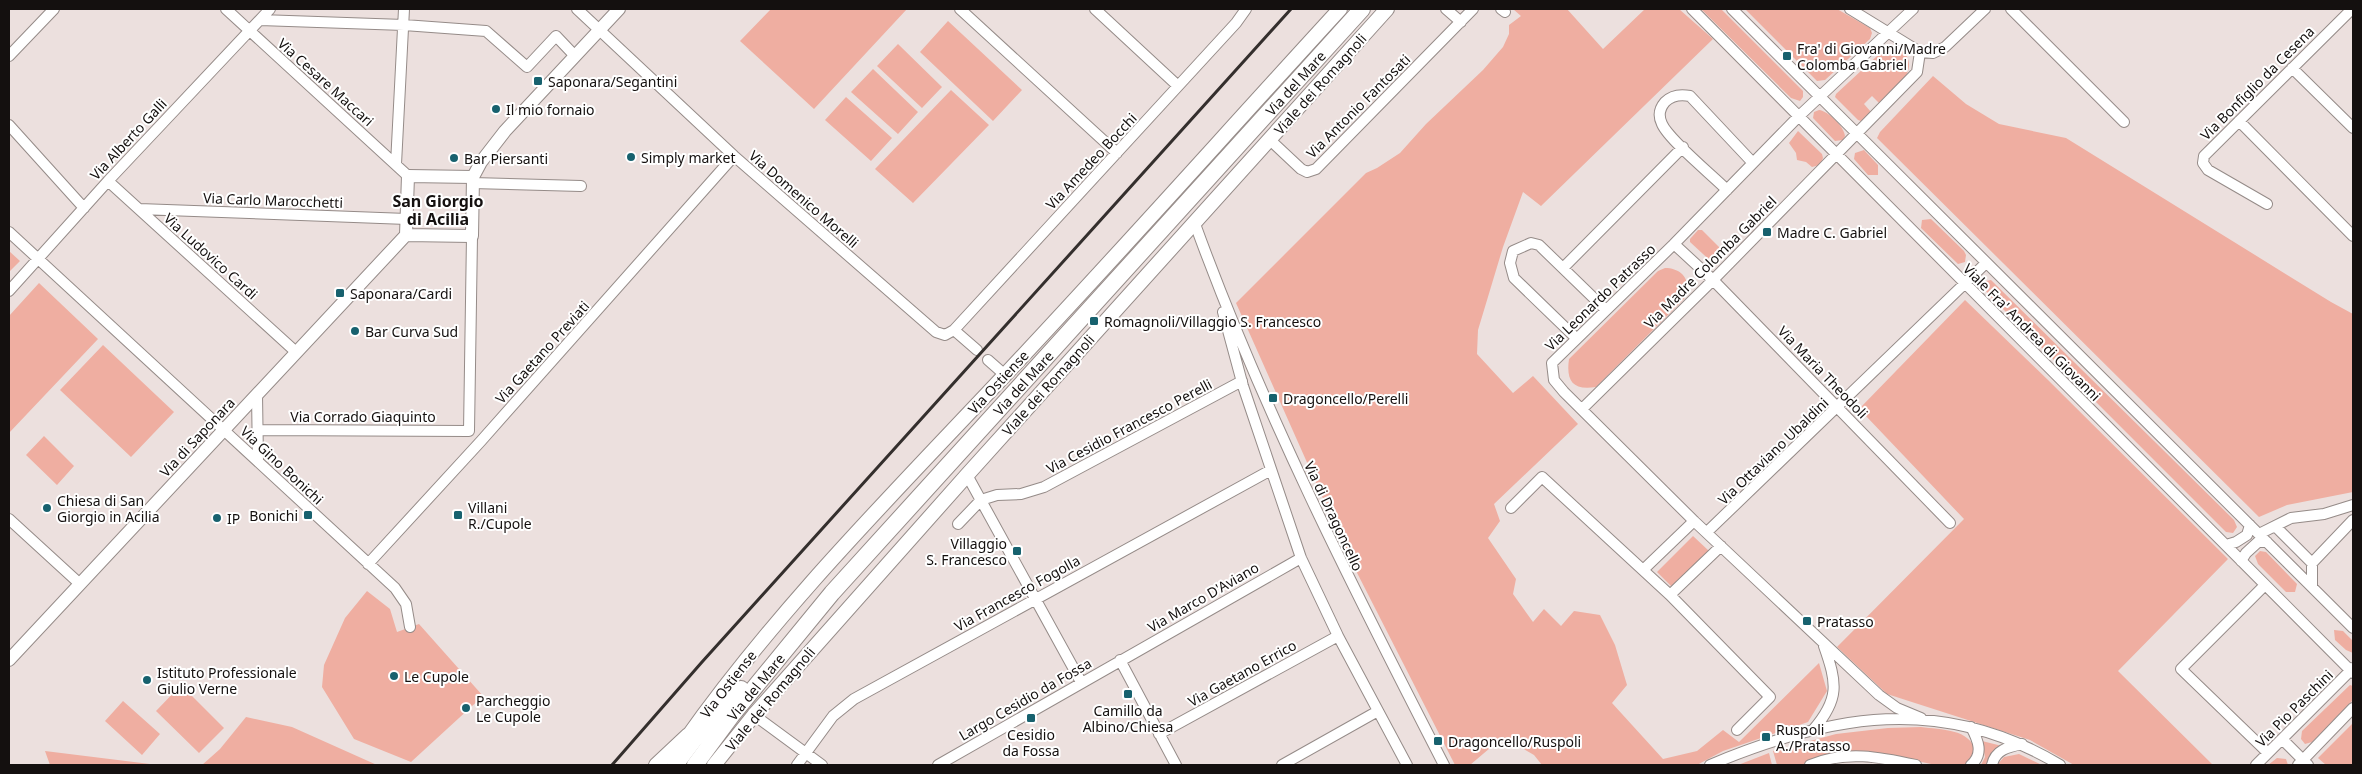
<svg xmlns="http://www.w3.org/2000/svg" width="2362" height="774" viewBox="0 0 2362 774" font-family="'Noto Sans',sans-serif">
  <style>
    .green { fill: #efaea1 }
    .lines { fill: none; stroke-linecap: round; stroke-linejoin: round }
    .minor-casing { stroke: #958b88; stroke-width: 12 }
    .tertiary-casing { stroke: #958b88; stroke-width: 14 }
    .secondary-casing { stroke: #958b88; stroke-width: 16 }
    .primary-casing { stroke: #958b88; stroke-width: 18 }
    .minor { stroke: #fff; stroke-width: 10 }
    .tertiary { stroke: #fff; stroke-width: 12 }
    .secondary { stroke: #fff; stroke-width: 14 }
    .primary { stroke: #fff; stroke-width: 16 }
    .rail { stroke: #342f2d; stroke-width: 3 }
    .poi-dot { fill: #17616e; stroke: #fff; stroke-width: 2 }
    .labels { text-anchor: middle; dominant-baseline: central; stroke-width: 4; stroke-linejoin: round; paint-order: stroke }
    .poi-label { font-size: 14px; fill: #14100f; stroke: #fff; text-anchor: start }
    .street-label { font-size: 14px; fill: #14100f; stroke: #fff }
    .quarter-label { font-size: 16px; font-weight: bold; fill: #14100f; stroke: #fff }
  </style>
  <rect width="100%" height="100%" fill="#ece0de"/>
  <path class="green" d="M771 9H907L814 109 740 41Z
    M1513 9H1567L1603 49 1645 9H1679L1713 39 1541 206 1523 192 1503 247 1478 330 1477 354 1513 393 1533 376 1578 424 1494 504 1500 521 1488 538 1516 579 1513 594 1533 622 1544 609 1561 626 1574 611 1600 615 1615 645 1627 685 1612 703 1663 759 1697 751 1723 730 1739 742 1819 663 1827 691 1808 722 1723 751 1697 765H1542L1534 755 1503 737 1470 765H1455L1350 559 1236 303 1366 173 1377 168 1400 153 1426 124 1483 70 1503 47 1509 34V25L1521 16Z
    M1701 9H1721L1803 91V97L1800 101 1791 98Z
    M1745 9H1837L1870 28 1872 33 1870 39 1825 80 1817 81Z
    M948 21 1022 90 993 121 920 52Z
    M898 44 942 87 922 108 877 66Z
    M1890 44C1897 45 1903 48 1906 55 1918 74 1892 91 1880 104L1872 96 1864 104 1871 112 1861 121 1858 120 1835 97 1836 94Z
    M873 69 918 112 898 134 851 92Z
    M1933 76 1966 104 1999 124 2066 138 2331 302 2353 314V492L2287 505 2259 517 1877 138 1880 132Z
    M951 90 989 125 913 203 875 169Z
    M846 97 892 138 871 161 825 120Z
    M1819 110C1828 111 1844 126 1845 136L1843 140 1835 141 1813 118 1814 112Z
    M1798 131 1822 154 1823 158 1820 165 1812 167 1806 162 1797 160 1796 153 1789 143Z
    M1864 150 1878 165V175H1868L1854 159 1855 153Z
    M1931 219 1964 251 1966 255 1965 262 1958 264 1921 228 1922 220Z
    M1698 230H1702L1724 252 1725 256 1716 266 1690 242V239Z
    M9 251 20 261 9 272Z
    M1665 268C1683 268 1693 282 1684 299L1596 387C1572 391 1566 380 1569 359L1658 271Z
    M1991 280 2234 520 2237 527 2233 533 2226 532 1988 294 1983 286 1986 281Z
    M39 283 98 339 9 433V316Z
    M1965 300 2047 379 2228 559 2118 671 2213 765H2074L2030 740 1887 694 1837 647 1964 519 1865 415 1861 407Z
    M103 345 174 412 131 457 60 390Z
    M44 436 74 466 57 485 26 455Z
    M1693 536 1709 551 1673 588 1657 572Z
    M2260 551 2266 552 2297 584 2295 592H2286L2258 564 2255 556Z
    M367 591 390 609 397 632 419 624 483 696 411 762 354 739 322 687 324 665 345 618Z
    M2334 630 2343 631 2353 641V653L2346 650 2335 640Z
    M181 685 224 728 199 753 156 711Z
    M2350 685 2353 686V700L2312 742 2305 744 2301 739 2302 731Z
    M123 701 160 734 142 755 105 721Z
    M246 717 292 727 377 765H202L220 749Z
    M2353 723V765H2326L2318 758Z
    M1921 727C1941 730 1970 728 1976 752L1966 765H1936L1912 760 1832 755 1801 765H1777L1773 751 1836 734 1888 728Z
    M1982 741 2002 746 1988 765H1981L1985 757Z
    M45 751 150 764 187 765H50Z
    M1769 753 1772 765H1738Z
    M2019 754 2042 765H1997L2004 757Z
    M2277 758 2286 759 2288 765H2268Z"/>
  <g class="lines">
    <g class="minor-casing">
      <path id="minor" d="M226 9 408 176
        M577 9 734 156 936 332 945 335 954 330 1236 23 1246 9
        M960 9 1117 153
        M1095 9 1178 86
        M1446 9 1461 22
        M1501 9 1505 12
        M1692 9 2353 673
        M1732 9 2353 628
        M1850 9 1920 52 1933 53 1945 47 1985 9
        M1913 9 1798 117 1674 244 1552 363 1554 380 1564 392 1694 521 1879 695 1897 708 1921 718
        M2011 9 2124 122
        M260 20 404 25 486 31 527 67 556 36 575 56
        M9 56 54 9
        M2292 68 2353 128
        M2239 121 2353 236
        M9 125 84 208
        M1270 140 1301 169 1307 172 1316 169 1473 9
        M396 164 404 9
        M108 181 296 352
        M472 183 581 186
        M1727 190C1712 175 1669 140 1662 124 1658 116 1659 109 1665 102 1672 95 1680 94 1690 96L1753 163
        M2267 204 2208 170 2203 163 2204 156 2352 9
        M139 209 407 219
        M1195 224C1263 411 1353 588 1444 765
        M9 232 395 588 406 604 410 627
        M1674 244 1713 280 1950 523
        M1563 268 1683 147
        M9 291 108 181 270 9
        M1223 312 1243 386 1301 558 1338 636 1407 765
        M954 330 977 350
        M1576 338 1514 278 1510 263 1513 251 1531 243 1539 245 1606 310
        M988 360 1005 375
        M257 395 258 461
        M1583 408 1713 280 1917 72 1920 52
        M257 430 469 431
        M469 431 472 236
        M967 475 1081 682
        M1511 508 1542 477 1670 595 1770 697 1737 730
        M9 519 80 584
        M958 524 981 500 997 495 1021 494 1044 487 1242 381
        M2276 527 2312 563
        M1707 532 1986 263
        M2259 534 2291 518 2324 514 2353 505
        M2226 545 2236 542 2247 535 2250 525
        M2241 561 2246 553 2258 542H2267
        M368 564 481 441 734 156
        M1643 570 1694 521
        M2265 585 2181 669 2268 753
        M2312 587V563L2353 520
        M1670 595 1721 546
        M1120 660 1176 765
        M754 715 822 765
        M1971 727C1978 740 1984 754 1971 765
        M1813 730C1840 699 1837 683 1824 646
        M1159 734 1338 636
        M2282 739 2308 765
        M797 765 833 716 854 699 1271 470
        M938 765 1301 558
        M1282 765 1378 711
        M1710 765C1831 714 1942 694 2060 765
        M1810 765C1846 750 1880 757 1916 765
        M1992 765C1995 750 2008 747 2022 744
        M2256 765 2353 668
        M2298 765 2353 708"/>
    </g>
    <g class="tertiary-casing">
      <path id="tertiary" d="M406 235 472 236 473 177 481 162 505 131 619 9
        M406 235 408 176 473 177
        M9 660 406 235"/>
    </g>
    <g class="secondary-casing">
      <path id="secondary" d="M684 742C777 610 892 495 1003 377 1117 256 1227 132 1340 9
        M656 765 688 735
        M714 765 754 715 967 475 1387 9"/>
    </g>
    <g class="primary-casing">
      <g id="primary">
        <path d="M675 765 694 740 741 689"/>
        <path id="s1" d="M695 765 732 715 832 593 1362 9"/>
      </g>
    </g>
    <use href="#minor" class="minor"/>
    <use href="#tertiary" class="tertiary"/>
    <use href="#secondary" class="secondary"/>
    <use href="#primary" class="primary"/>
    <path class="rail" d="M612 765 702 662 1291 9"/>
  </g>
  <g class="poi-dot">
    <rect x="1782" y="51" width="10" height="10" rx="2.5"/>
    <rect x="533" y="76" width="10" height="10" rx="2.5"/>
    <circle cx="496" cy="109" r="5"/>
    <circle cx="631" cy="157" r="5"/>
    <circle cx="454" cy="158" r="5"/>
    <rect x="1762" y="227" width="10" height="10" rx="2.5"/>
    <rect x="335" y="288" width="10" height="10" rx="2.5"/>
    <rect x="1089" y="316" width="10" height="10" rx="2.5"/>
    <circle cx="355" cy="331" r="5"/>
    <rect x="1268" y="393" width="10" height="10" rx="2.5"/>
    <circle cx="47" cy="508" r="5"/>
    <rect x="303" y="510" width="10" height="10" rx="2.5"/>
    <rect x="453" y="510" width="10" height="10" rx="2.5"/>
    <circle cx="217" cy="518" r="5"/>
    <rect x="1012" y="546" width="10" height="10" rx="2.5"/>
    <rect x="1802" y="616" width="10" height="10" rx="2.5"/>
    <circle cx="394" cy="676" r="5"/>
    <circle cx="147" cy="680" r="5"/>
    <rect x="1123" y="689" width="10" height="10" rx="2.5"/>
    <circle cx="466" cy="708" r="5"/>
    <rect x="1026" y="713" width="10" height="10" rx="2.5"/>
    <rect x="1761" y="732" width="10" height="10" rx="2.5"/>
    <rect x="1433" y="736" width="10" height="10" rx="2.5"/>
  </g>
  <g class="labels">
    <g class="poi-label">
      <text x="1797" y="48">Fra' di Giovanni/Madre<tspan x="1797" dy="16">Colomba Gabriel</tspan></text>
      <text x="548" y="81">Saponara/Segantini</text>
      <text x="506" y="109">Il mio fornaio</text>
      <text x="641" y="157">Simply market</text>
      <text x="464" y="158">Bar Piersanti</text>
      <text x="1777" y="232">Madre C. Gabriel</text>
      <text x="350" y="293">Saponara/Cardi</text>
      <text x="1104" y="321">Romagnoli/Villaggio S. Francesco</text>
      <text x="365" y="331">Bar Curva Sud</text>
      <text x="1283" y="398">Dragoncello/Perelli</text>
      <text x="57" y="500">Chiesa di San<tspan x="57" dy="16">Giorgio in Acilia</tspan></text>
      <text x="468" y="507">Villani<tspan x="468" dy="16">R./Cupole</tspan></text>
      <text x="298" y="515" text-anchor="end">Bonichi</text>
      <text x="227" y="518">IP</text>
      <text x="1007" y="543" text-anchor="end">Villaggio<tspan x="1007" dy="16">S. Francesco</tspan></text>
      <text x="1817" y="621">Pratasso</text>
      <text x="157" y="672">Istituto Professionale<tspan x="157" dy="16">Giulio Verne</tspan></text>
      <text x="404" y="676">Le Cupole</text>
      <text x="476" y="700">Parcheggio<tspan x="476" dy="16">Le Cupole</tspan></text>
      <text x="1128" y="710" text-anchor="middle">Camillo da<tspan x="1128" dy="16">Albino/Chiesa</tspan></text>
      <text x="1776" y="729">Ruspoli<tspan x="1776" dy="16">A./Pratasso</tspan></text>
      <text x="1031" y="734" text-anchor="middle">Cesidio<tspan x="1031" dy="16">da Fossa</tspan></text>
      <text x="1448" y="741">Dragoncello/Ruspoli</text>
    </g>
    <g class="street-label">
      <text transform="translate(326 82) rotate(42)">Via Cesare Maccari</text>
      <text stroke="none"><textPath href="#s1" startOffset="909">Via del Mare</textPath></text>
      <text transform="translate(2257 83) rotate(-45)">Via Bonfiglio da Cesena</text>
      <text transform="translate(1320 84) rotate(-48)">Viale dei Romagnoli</text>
      <text transform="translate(1358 106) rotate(-45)">Via Antonio Fantosati</text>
      <text transform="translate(128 139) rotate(-47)">Via Alberto Galli</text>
      <text transform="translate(1091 161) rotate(-47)">Via Amedeo Bocchi</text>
      <text transform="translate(804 199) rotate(41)">Via Domenico Morelli</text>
      <text transform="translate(273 200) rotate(2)">Via Carlo Marocchetti</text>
      <text transform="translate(211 256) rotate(42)">Via Ludovico Cardi</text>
      <text transform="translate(1710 262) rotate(-45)">Via Madre Colomba Gabriel</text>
      <text transform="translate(1600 297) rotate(-44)">Via Leonardo Patrasso</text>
      <text transform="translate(2032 332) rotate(45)">Viale Fra' Andrea di Giovanni</text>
      <text transform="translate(542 352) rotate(-48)">Via Gaetano Previati</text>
      <text transform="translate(1823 372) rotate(46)">Via Maria Theodoli</text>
      <text transform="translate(998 382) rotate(-47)">Via Ostiense</text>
      <text stroke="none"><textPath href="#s1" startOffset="504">Via del Mare</textPath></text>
      <text transform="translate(1048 385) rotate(-48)">Viale dei Romagnoli</text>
      <text x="363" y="416">Via Corrado Giaquinto</text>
      <text transform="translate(1129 426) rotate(-28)">Via Cesidio Francesco Perelli</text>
      <text transform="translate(197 437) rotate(-47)">Via di Saponara</text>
      <text transform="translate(1773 451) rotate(-44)">Via Ottaviano Ubaldini</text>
      <text transform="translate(282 465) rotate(43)">Via Gino Bonichi</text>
      <text transform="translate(1334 516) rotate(65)">Via di Dragoncello</text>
      <text transform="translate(1017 593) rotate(-29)">Via Francesco Fogolla</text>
      <text transform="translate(1203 597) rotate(-30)">Via Marco D'Aviano</text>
      <text transform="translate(1242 673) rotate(-29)">Via Gaetano Errico</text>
      <text transform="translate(728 684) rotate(-52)">Via Ostiense</text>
      <text stroke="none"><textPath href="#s1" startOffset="99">Via del Mare</textPath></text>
      <text transform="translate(770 699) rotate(-50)">Viale dei Romagnoli</text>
      <text transform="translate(1025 699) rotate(-30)">Largo Cesidio da Fossa</text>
      <text transform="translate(2294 708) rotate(-45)">Via Pio Paschini</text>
    </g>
    <g class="quarter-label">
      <text x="438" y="201">San Giorgio<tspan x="438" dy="18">di Acilia</tspan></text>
    </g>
  </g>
  <rect width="2362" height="774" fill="none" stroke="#14100f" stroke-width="20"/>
</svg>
